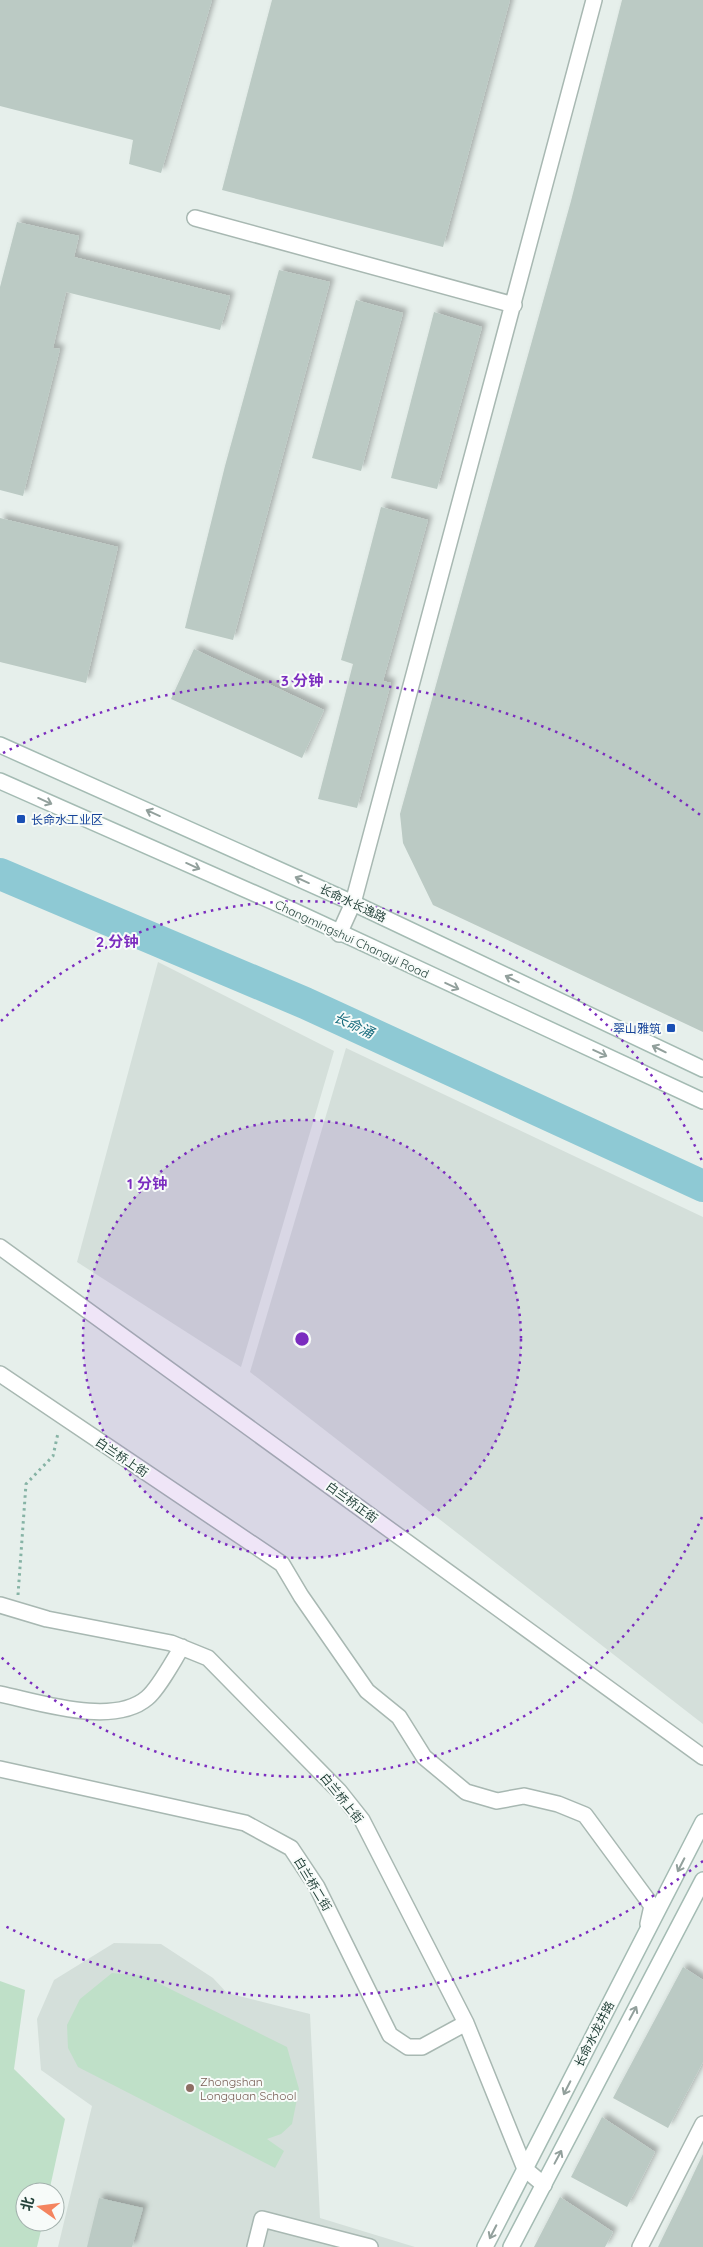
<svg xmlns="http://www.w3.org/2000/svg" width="703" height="2247" viewBox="0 0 703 2247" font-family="Quicksand,'Noto Sans SC',sans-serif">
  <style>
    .built { fill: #d4dfda }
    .green { fill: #bfe0c8 }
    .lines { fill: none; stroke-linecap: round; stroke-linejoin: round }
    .river { stroke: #8ec9d4; stroke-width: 32 }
    .building { fill: #bbcac4; filter: url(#shadow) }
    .street-casing { stroke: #a8b8b2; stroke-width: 18 }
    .secondary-casing { stroke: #a4bbb3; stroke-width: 18 }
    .path { stroke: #86b3a5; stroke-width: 3; stroke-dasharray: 2.5 4; stroke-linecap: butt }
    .street { stroke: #fff; stroke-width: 15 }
    .secondary { stroke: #fff; stroke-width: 15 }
    .oneway { stroke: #92a09c }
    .ring { fill: none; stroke: #7b2cbf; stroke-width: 2.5; stroke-dasharray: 2.5 5 }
    .transit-dot { fill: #1a4fb4; stroke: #f7fbf9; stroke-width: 2 }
    .education-dot { fill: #8d6e63; stroke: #f7fbf9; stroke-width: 2 }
    .labels { text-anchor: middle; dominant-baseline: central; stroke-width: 4; stroke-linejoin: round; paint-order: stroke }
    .transit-label { font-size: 12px; fill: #164399; stroke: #f7fbf9; text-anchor: start }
    .street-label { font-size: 12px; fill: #24423a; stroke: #f7fbf9 }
    .education-label { font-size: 12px; fill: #785e54; stroke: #f7fbf9; text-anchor: start }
    .water-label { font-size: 14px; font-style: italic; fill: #1c6f80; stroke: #f7fbf9 }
    .centre { fill: #7b2cbf; stroke: #f7fbf9; stroke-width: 2.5 }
    .ring-label { font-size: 15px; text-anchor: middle; font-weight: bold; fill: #7b2cbf; stroke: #f7fbf9; stroke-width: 4; stroke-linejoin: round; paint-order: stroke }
  </style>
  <defs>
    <filter id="shadow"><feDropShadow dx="4.5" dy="-4.5" stdDeviation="2.5" flood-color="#0004"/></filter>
  </defs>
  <rect width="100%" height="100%" fill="#e6efeb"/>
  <path class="built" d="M158 962 334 1051 241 1367 77 1262Z
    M346 1048 703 1217V1724L250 1372Z
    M114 1943 161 1944 213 1978 227 1993 310 2014 320 2218 415 2247H58L92 2106 41 2070 37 2019 54 1980Z"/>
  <path class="green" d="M112 1973 144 1976 287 2047 299 2089 292 2124 281 2134 267 2139 284 2151 275 2168 78 2067 68 2048 67 2025 80 1999Z
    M0 1981 25 1990 14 2069 65 2119 49 2192H25V2222H43L37 2247H0Z"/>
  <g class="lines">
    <path class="river" d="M0 874 305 1003 703 1186"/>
  </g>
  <path class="building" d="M0 0H212L161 173 129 164 133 140 0 106Z
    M272 0H510L443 247 222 190Z
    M622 0H703V1032L433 905 403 843 400 814 571 201Z
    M17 222 79 236 74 257 230 296 220 330 66 292 53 348 60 349 23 496 0 490V287Z
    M279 270 330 282 233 640 185 628 225 466Z
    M356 300 403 313 361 471 312 458Z
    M434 312 482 327 437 489 391 478Z
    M381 507 428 520 383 681 391 683 357 808 318 799 353 664 341 660Z
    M0 518 118 547 86 683 0 662Z
    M194 649 324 710 302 758 171 699Z
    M683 1967 703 1980V2062L668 2128 613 2098Z
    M602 2117 655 2152 627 2207 571 2177Z
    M703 2154V2247H658L684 2194Z
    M560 2197 613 2232 605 2247H534Z
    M99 2198 143 2208 132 2247H87Z"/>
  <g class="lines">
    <g class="street-casing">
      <path id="street" d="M195 218 514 305
        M339 934 353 903 594 0
        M0 1247 703 1757
        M0 1374 282 1564 301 1596 367 1691 399 1717 424 1757 466 1792 497 1801 524 1796 558 1804 585 1815 652 1906 648 1924
        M0 1605 47 1619 171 1643 208 1658 339 1791 362 1820 466 2023 525 2169 544 2185
        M0 1694C39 1702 113 1727 147 1698 159 1688 173 1661 182 1647
        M0 1769 245 1823 291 1848 317 1887 390 2035 408 2047H422L466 2023
        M255 2247 262 2219 370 2247
        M640 2247 703 2124"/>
    </g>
    <g class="secondary-casing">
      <path id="secondary" d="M0 745 353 903 703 1069
        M0 781 292 910 703 1101
        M485 2247 703 1822
        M511 2247 703 1880"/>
    </g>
    <path class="path" d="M18 1595 26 1484 53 1456 58 1433"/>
    <use href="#street" class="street"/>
    <use href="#secondary" class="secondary"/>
  </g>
  <defs><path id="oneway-shaft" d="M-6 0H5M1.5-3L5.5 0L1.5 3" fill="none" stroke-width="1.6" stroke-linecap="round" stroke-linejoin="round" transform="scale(1.25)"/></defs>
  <g class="oneway">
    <use href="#oneway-shaft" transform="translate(45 801) rotate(24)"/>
    <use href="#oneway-shaft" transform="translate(153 813) rotate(-156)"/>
    <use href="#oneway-shaft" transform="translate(193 866) rotate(24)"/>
    <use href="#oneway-shaft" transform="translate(302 880) rotate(-156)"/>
    <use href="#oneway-shaft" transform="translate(512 979) rotate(-154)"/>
    <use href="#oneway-shaft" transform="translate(452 986) rotate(25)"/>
    <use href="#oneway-shaft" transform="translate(659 1049) rotate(-154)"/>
    <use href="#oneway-shaft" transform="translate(600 1053) rotate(25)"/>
    <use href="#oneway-shaft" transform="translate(681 1865) rotate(117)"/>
    <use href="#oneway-shaft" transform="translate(633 2013) rotate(-62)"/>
    <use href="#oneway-shaft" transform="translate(567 2088) rotate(117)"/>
    <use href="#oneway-shaft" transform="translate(558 2157) rotate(-62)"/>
    <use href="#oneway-shaft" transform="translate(493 2232) rotate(117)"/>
  </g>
  <circle cx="302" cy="1339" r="219" fill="#7b2cbf" fill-opacity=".12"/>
  <g class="ring">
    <circle cx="302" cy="1339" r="219"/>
    <path d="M702 1517A438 438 0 0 1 1 1657M1 1021A438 438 0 0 1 702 1161"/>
    <path d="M703 1861A658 658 0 0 1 3 1925M3 753A658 658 0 0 1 703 817"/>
  </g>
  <g class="transit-dot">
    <rect x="16" y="814" width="10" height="10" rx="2.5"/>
    <rect x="666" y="1023" width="10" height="10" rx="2.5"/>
  </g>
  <circle class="education-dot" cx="190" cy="2088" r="5"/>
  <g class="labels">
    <g class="transit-label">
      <text x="31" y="819">长命水工业区</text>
      <text x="661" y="1028" text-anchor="end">翠山雅筑</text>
    </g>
    <g class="street-label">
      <text transform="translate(353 903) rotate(25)">长命水长逸路</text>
      <text transform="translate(352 939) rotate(25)">Changmingshui Changyi Road</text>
      <text transform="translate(122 1457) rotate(34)">白兰桥上街</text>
      <text transform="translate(352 1502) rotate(36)">白兰桥正街</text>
      <text transform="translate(342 1798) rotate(51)">白兰桥上街</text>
      <text transform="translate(313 1884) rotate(59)">白兰桥二街</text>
      <text transform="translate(594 2034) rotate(-63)">长命水龙井路</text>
    </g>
    <g class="education-label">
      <text x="200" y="2081">Zhongshan<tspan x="200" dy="14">Longquan School</tspan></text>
    </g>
    <g class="water-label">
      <text transform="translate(354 1025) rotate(25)">长命涌</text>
    </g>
  </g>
  <circle cx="302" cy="1339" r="8" class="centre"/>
  <g class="ring-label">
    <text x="302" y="686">3 分钟</text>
    <text x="117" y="947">2 分钟</text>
    <text x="147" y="1189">1 分钟</text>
  </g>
  <g transform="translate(40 2207) rotate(284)"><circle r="24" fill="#f7fbf9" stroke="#a3b1ad"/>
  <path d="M0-4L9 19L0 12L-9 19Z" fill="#f4845f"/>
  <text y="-8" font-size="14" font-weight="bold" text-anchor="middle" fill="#24423a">北</text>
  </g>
</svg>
